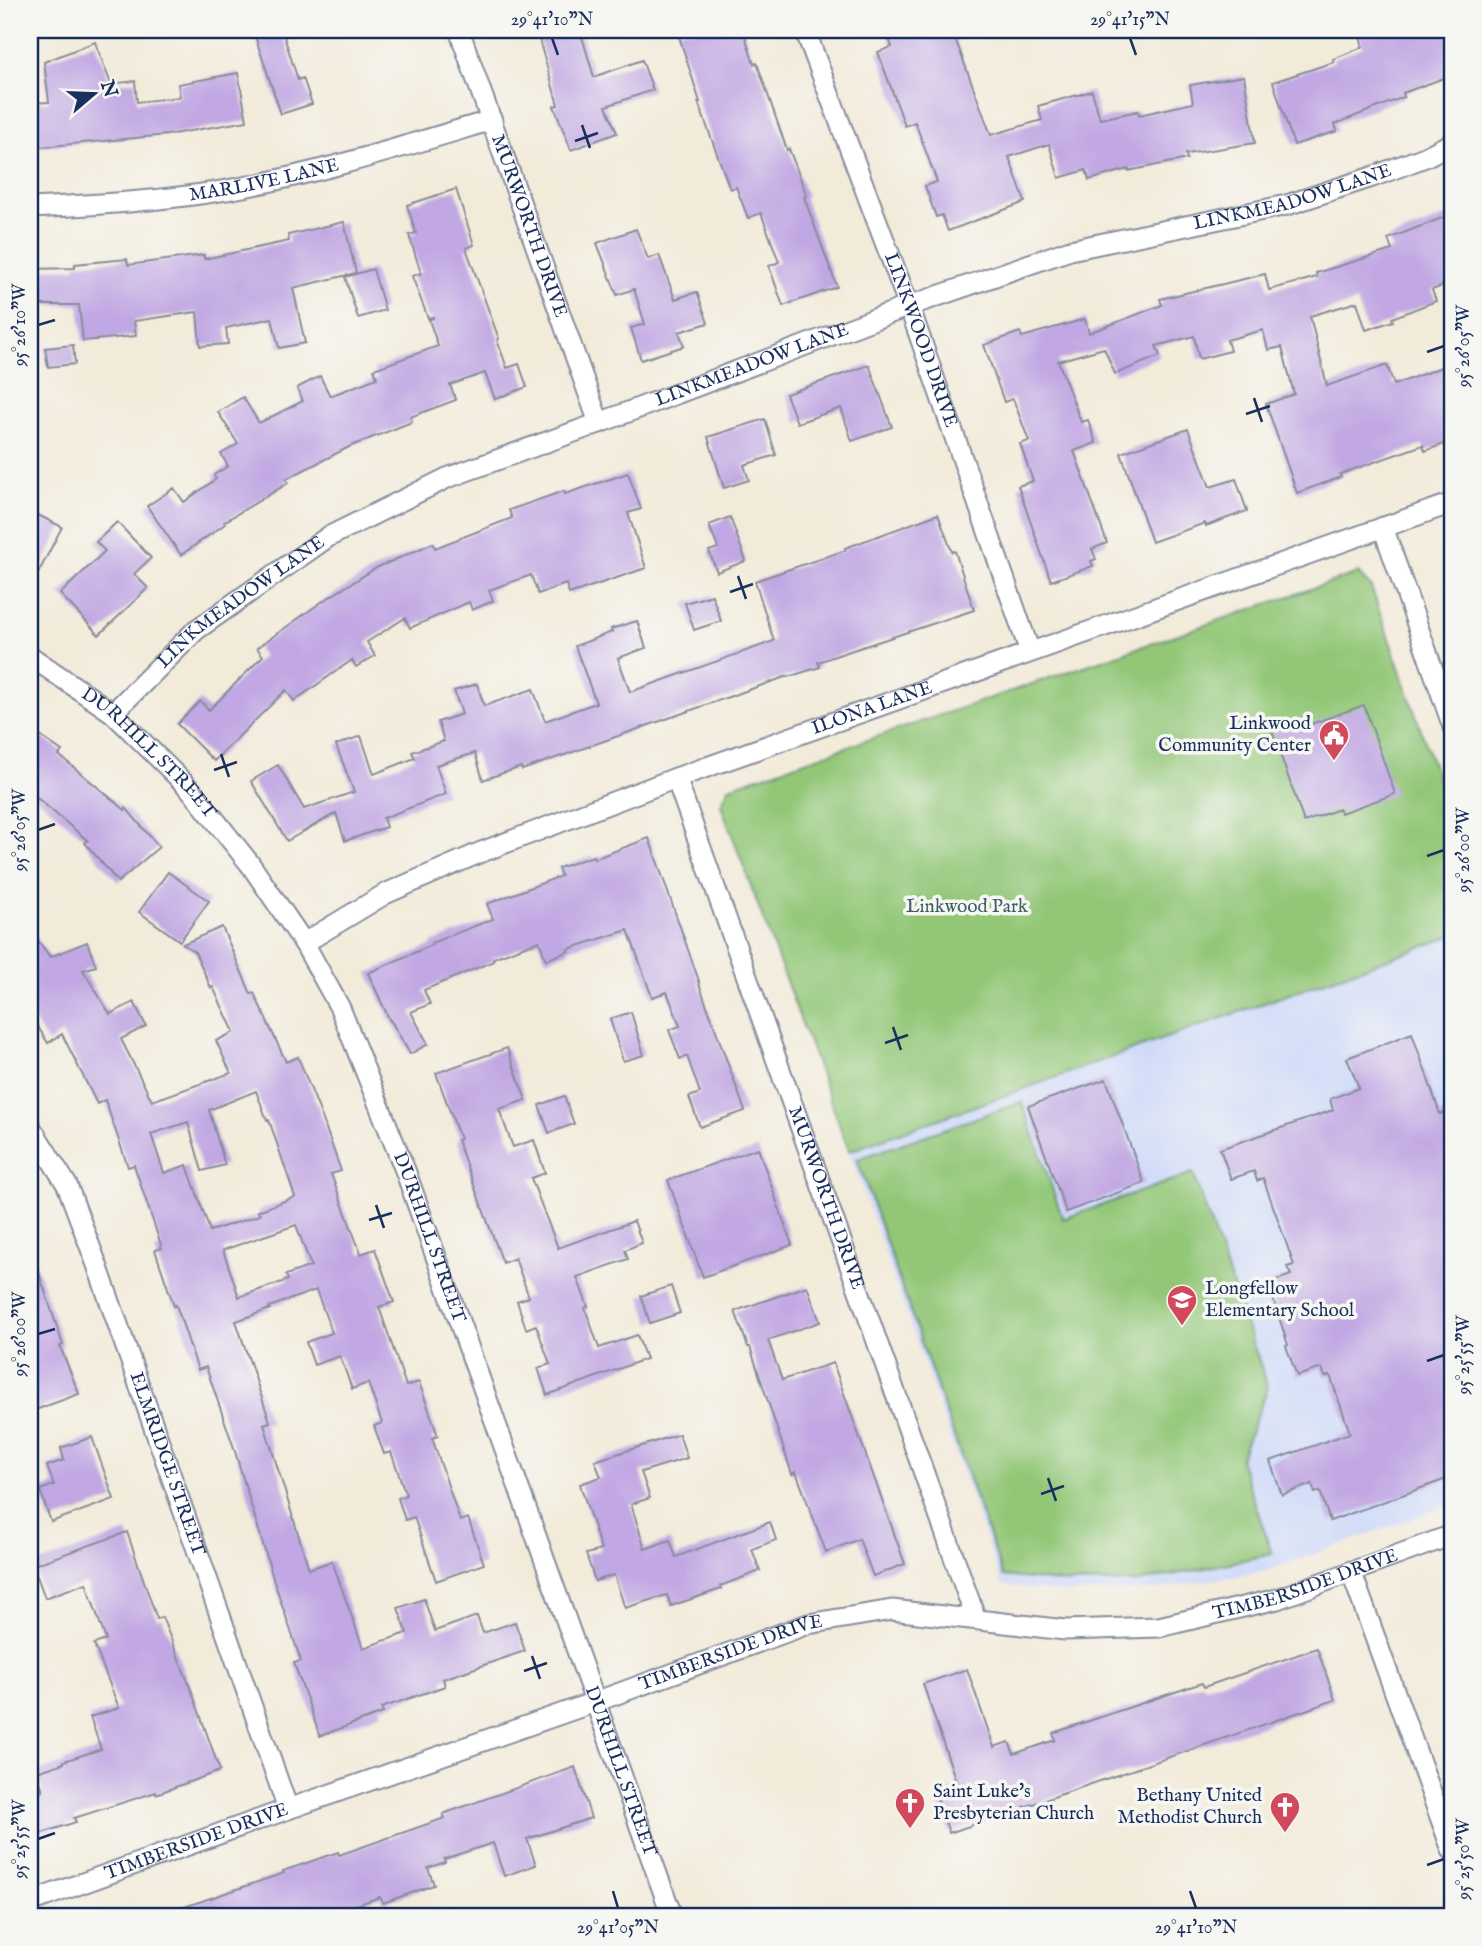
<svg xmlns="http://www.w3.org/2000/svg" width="1482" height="1946" viewBox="0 0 1482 1946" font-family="'IM FELL English',serif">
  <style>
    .built { fill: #cfdaf9 }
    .green { fill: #93c778; stroke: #577b6b; stroke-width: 2 }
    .building { fill: #c1a7e3; fill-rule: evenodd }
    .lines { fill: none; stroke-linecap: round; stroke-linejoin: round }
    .minor-casing { stroke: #878d9c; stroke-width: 23 }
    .minor { stroke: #fff; stroke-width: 19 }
    .ticks { fill: none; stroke: #1b2f5e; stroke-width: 2.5 }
    .labels { text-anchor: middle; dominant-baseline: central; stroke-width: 7; stroke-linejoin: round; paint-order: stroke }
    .street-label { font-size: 19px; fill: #1b2f5e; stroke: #f6f6f2 }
    .poi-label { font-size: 19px; fill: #1b2f5e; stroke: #f6f6f2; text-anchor: end }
    .park-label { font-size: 19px; fill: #3f5d66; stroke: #f6f6f2 }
    .neatline { fill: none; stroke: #1b2f5e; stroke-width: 2.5 }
    .ticks-label { font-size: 18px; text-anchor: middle; fill: #1b2f5e }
  </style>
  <rect width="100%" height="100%" fill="#f6f6f2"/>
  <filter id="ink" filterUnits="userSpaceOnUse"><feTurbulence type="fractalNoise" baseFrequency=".0143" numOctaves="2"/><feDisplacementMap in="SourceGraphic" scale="14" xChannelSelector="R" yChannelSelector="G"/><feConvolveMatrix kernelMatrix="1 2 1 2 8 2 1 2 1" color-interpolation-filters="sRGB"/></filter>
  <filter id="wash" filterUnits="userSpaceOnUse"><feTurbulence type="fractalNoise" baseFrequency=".00686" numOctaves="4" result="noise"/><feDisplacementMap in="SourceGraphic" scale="28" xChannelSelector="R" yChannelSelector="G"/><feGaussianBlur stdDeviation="1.57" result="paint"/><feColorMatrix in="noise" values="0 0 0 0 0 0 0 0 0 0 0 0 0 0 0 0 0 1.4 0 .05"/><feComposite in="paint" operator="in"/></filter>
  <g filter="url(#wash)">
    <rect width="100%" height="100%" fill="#f3ebda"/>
    <path class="built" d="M1452 936V1504L1266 1571 1154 1590 1066 1593 1002 1585 849 1151Z"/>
    <path class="green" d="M1358 573 1371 587 1452 819V936L849 1151 721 805 729 787Z
      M1022 1102 1063 1219 1193 1173 1268 1387 1240 1459 1272 1554 1138 1582 1069 1583 1003 1576 857 1159Z"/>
    <g id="blocks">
      <path class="building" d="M253 30H282L298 80 303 78 312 104 281 114Z
        M558 30H580L594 77 642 60 653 90 606 106 617 133 571 150 554 106 558 105 538 36Z
        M677 30H743L754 64 757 63 787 150 789 149 807 196 804 197 837 287 783 306 769 266 779 262 761 213 748 218 736 187 730 189 698 102H700Z
        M886 30H952L991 135 1042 120 1038 106 1092 91 1100 119 1138 111 1139 115 1193 103 1190 85 1244 76 1255 143 1186 154 1187 159 1128 171V169L1089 180 1086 170 1059 178 1049 144 1009 157 1025 202 948 231 942 215 936 217 925 186 937 182 915 122 905 126 878 52 892 47Z
        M1358 30H1452V75L1403 93 1404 97 1335 124 1337 131 1294 145 1273 82 1334 62 1333 59 1363 47Z
        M95 42 111 84 135 81 137 102 180 97 178 84 238 73 247 121 167 135 30 148V103L49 102 44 62Z
        M456 189 474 245 466 248 499 339 497 340 507 368 519 364 527 387 495 399 485 373 450 385 456 400 410 417 412 422 351 446 286 479 288 483 224 522 225 524 181 555 147 506 174 488 184 502 216 479 214 475 228 466 221 454 238 444 218 412 243 397 259 423 303 401 297 388 320 376 330 396 377 378 374 369 438 346 429 320 433 318V317L428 318 412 276 421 273 409 235 416 233 407 205Z
        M1452 214V282L1432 290 1436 301 1392 318 1393 321 1366 330 1357 302 1310 316 1327 386 1387 365 1394 385 1452 363V441L1425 451 1423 445 1340 474 1341 477 1297 493 1266 404 1294 394 1282 347 1268 350 1263 330 1227 340 1230 351 1199 359 1194 336 1156 346 1160 356 1115 374 1104 348 1058 361 1081 422 1088 420 1096 443 1074 451 1107 543 1092 549 1096 559 1091 561 1093 566 1051 581 1018 486 1033 481 1020 444 1029 441 1013 399 1004 402 984 345 1020 332 1022 337 1085 319 1089 333 1162 305 1160 299 1265 274 1269 290 1317 277 1316 273 1392 250 1388 239Z
        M344 222 356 273 293 288 305 343 279 348 272 318 226 328 228 344 200 346 197 312 134 321 136 336 83 341 79 305H30V269L75 268V264L127 259 128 265 204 255V259L289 241 288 235Z
        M636 229 648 259 659 255 675 299 697 292 708 323 679 332 684 346 641 360 631 328 645 324 634 289 617 295 597 243Z
        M373 269 385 310 358 318 345 277Z
        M73 345 75 364 48 367 45 348Z
        M869 365 892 427 852 441 841 408 797 423 786 394Z
        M765 419 776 455 744 465 749 480 724 488 708 437Z
        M1188 429 1210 487 1236 479 1247 511 1206 526 1205 523 1152 542 1121 453Z
        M628 473 641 509 628 513 646 568 569 594 566 584 538 594 531 575 489 590 493 601 472 610 469 602 410 628 405 618 367 642 375 656 356 667 352 660 294 701 286 690 214 761 177 724 200 701 209 710 263 656 257 648 320 603 376 568 433 543 435 548 512 518 509 510 564 491 565 494Z
        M30 511 62 527 30 589Z
        M938 514 952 552 955 551 974 610 838 655 818 662 820 667 788 677V676L522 770 521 767 483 780 475 753 436 765 446 794 383 818 386 827 345 841 336 813 287 841 251 781 278 765 304 809 354 792 336 745 361 736 374 774 415 758 412 752 444 741 438 722 462 714 454 691 477 684 484 706 533 689 545 721 596 703 575 646 612 632 611 629 637 621 646 648 618 658 630 692 774 641 755 581 846 550 845 548Z
        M730 517 746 561 717 572 709 551 718 548 709 525Z
        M117 522 151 558 134 574 148 588 99 635 60 594 105 551 96 542Z
        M712 595 721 621 694 630 685 603Z
        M1364 705 1395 794 1341 813 1339 809 1304 822 1272 731 1295 723 1297 729Z
        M30 729 62 751 59 755 125 810 126 808 159 847 118 882 85 843 88 841 30 792Z
        M649 838 699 981H698L745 1111 700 1127 689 1097 700 1093 687 1056 680 1059 669 1030 680 1026 667 992 652 997 628 930 568 949 569 951 546 960 539 941 493 958 494 961 424 990 430 1004 411 1012 428 1044 410 1054 391 1021H390L368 973 432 945 431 943 493 919 487 904 561 876 558 868 593 856 594 859Z
        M168 872 209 901 180 941 139 912Z
        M222 927 251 994 254 993 286 1062 298 1057 322 1117 341 1171 331 1174 361 1254 375 1249 394 1302 379 1307 406 1386 419 1382 438 1436 432 1438 460 1521 468 1518 484 1564 436 1581 414 1517 405 1520 398 1498 406 1495 391 1452 384 1454 374 1426 382 1423 368 1383 352 1389 340 1356 314 1365 306 1342 332 1333 316 1290 269 1307 270 1309 236 1321 270 1422 264 1424 309 1569 332 1561 363 1648 407 1633 398 1608 424 1599 435 1631 477 1616 483 1633 515 1622 525 1651 443 1679 445 1686 381 1708 383 1713 320 1736 294 1663 301 1661 274 1581 233 1445 206 1367 198 1370 176 1305 174 1306 155 1250 162 1248 134 1165 128 1167 105 1100 97 1104 62 1034 48 1043 30 1014V929L50 957 87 942 96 966 83 970 110 1014 134 1002 146 1026 121 1039 152 1101 231 1073 216 1041 234 1032 213 987 211 988 195 952 183 944ZM256 1091 267 1120H269L295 1197 258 1211 260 1215 210 1231 187 1165 164 1173 151 1134 188 1122 202 1171 225 1165 209 1110ZM296 1225 311 1266 286 1275 288 1280 239 1297 223 1250Z
        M631 1012 644 1055 623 1061 610 1019Z
        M1412 1033 1440 1114 1448 1111 1452 1123V1477L1330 1521 1320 1491 1315 1493 1312 1484 1282 1495 1270 1461 1350 1433 1330 1375 1325 1377 1322 1368 1297 1376 1286 1346 1288 1345 1268 1283 1291 1275 1287 1267 1294 1265 1263 1178 1257 1181 1254 1171 1231 1179 1220 1149 1333 1110 1330 1099 1359 1088 1347 1058Z
        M507 1048 526 1100 499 1109 513 1147 534 1140 545 1173 531 1178 558 1248 634 1221 642 1243 625 1250 628 1259 577 1277 588 1307 585 1308 599 1348 637 1335 646 1359 547 1395 538 1368 550 1364 536 1325 526 1329 517 1301 529 1297 515 1258 503 1263 457 1140 460 1139 436 1073Z
        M1106 1079 1144 1183 1066 1212 1028 1106Z
        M564 1096 574 1124 549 1133 539 1105Z
        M758 1148 792 1245 703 1277 668 1180Z
        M30 1255H33L63 1345 60 1346 79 1394 30 1412Z
        M671 1286 680 1313 650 1323 641 1296Z
        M807 1286 820 1322 768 1340 782 1380 833 1363 905 1564 873 1576 859 1539 826 1552 796 1472 792 1474 750 1347H748L735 1311Z
        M679 1434 687 1458 641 1472 650 1498 631 1504 645 1549 670 1540 676 1557 770 1522 776 1540 752 1549 760 1571 720 1586 721 1589 671 1606 667 1595 625 1608 614 1575 595 1581 586 1554 601 1550 580 1484 601 1477 595 1461Z
        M92 1437 114 1499 51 1522 40 1490 54 1485 47 1466 64 1460 61 1448Z
        M127 1532 157 1619 162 1617 191 1689 220 1771 156 1794V1792L74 1818 76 1822 30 1837V1796L43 1791 37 1772 64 1763V1761L101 1749 90 1717 119 1708 94 1644 106 1640 86 1583 45 1598 33 1565Z
        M1317 1648 1335 1700 949 1833 936 1795 958 1787 923 1684 967 1669 994 1747 1009 1742 1014 1754 1055 1740 1053 1733 1202 1683 1204 1687Z
        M575 1767 591 1818 527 1839 536 1865 504 1876 493 1843 444 1859 445 1862 428 1868 434 1885 383 1903 380 1897 324 1916H299L296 1909 273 1916H168L167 1913 284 1873 283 1871 338 1852 339 1855 445 1818 443 1814Z"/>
    </g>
  </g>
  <g filter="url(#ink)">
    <use href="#blocks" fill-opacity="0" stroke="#878d9c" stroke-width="2"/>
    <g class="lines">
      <g class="minor-casing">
        <g id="minor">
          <path id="s1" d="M459 30 599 423"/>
          <path id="s2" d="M805 30 909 306 1030 652"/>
          <path id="s3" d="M30 208C95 205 162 201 227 190 317 174 405 146 492 120"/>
          <path d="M1383 527 1452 724"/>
          <path id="s4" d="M30 656 113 713 191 790 250 864 304 943 340 1008 405 1170 672 1916"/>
          <path id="s5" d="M113 713 196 630 328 537 447 478 599 423 909 306 1070 250 1287 205 1372 177 1425 157 1452 143"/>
          <path id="s6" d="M676 778 976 1619"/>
          <path id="s7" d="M304 943 385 894 479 853 676 778 1452 503"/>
          <path id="s8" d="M30 1126 67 1185 97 1265 288 1809"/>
          <path d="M1351 1571 1452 1850"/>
          <path id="s9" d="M30 1902 288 1809 595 1702 808 1624 892 1610 1065 1630 1159 1627 1277 1599 1452 1535"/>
        </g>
      </g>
      <use href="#minor" class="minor"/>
    </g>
  </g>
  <path class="ticks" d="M552 38 558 55M1130 38 1136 55M582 125 590 148M575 141 598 133M38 325 55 320M1427 352 1444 346M1254 398 1262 422M1246 414 1270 406M738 576 746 599M730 592 753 584M221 754 229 777M214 770 237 762M38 830 55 824M1427 856 1444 850M893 1027 901 1050M885 1043 908 1035M376 1205 384 1228M369 1220 392 1213M38 1334 55 1329M1427 1361 1444 1355M1048 1478 1056 1501M1041 1494 1064 1486M532 1656 540 1679M524 1671 547 1663M38 1839 55 1833M1427 1865 1444 1859M613 1891 618 1908M1190 1891 1196 1908"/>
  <defs>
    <g id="civic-pin" transform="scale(1.575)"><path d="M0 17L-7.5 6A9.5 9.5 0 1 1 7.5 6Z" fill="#d1495b" stroke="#f6f6f2"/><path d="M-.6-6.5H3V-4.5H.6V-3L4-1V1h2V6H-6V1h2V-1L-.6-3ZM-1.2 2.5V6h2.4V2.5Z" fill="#fff"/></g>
    <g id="school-pin" transform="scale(1.575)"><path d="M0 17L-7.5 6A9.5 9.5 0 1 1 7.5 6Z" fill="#d1495b" stroke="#f6f6f2"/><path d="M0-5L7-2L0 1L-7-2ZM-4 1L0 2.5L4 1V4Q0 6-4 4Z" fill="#fff"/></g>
    <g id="church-pin" transform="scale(1.575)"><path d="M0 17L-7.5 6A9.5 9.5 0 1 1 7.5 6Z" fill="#d1495b" stroke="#f6f6f2"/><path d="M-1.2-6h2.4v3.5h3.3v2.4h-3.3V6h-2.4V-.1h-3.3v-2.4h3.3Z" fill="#fff"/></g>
  </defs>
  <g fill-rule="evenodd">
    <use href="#civic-pin" x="1334" y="735"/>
    <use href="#school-pin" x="1182" y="1300"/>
    <use href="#church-pin" x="910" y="1803"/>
    <use href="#church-pin" x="1285" y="1807"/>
  </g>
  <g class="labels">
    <g class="street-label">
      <text stroke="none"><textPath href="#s3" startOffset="236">MARLIVE LANE</textPath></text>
      <text stroke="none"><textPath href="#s5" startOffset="1304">LINKMEADOW LANE</textPath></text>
      <text stroke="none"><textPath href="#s1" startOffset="208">MURWORTH DRIVE</textPath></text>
      <text stroke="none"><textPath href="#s2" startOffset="331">LINKWOOD DRIVE</textPath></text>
      <text stroke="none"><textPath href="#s5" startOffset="737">LINKMEADOW LANE</textPath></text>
      <text stroke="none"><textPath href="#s5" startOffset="170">LINKMEADOW LANE</textPath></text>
      <text stroke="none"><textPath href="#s7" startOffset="616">ILONA LANE</textPath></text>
      <text stroke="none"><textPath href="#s4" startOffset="154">DURHILL STREET</textPath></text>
      <text stroke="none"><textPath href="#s6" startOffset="446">MURWORTH DRIVE</textPath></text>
      <text stroke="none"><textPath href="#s4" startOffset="721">DURHILL STREET</textPath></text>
      <text stroke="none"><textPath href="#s8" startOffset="366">ELMRIDGE STREET</textPath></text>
      <text stroke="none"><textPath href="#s9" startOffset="1332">TIMBERSIDE DRIVE</textPath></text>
      <text stroke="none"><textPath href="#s9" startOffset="744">TIMBERSIDE DRIVE</textPath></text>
      <text stroke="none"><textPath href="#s4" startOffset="1288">DURHILL STREET</textPath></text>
      <text stroke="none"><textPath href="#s9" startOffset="177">TIMBERSIDE DRIVE</textPath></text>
    </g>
    <g class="poi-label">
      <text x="1311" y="724">Linkwood<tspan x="1311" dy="22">Community Center</tspan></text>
      <text x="1205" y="1289" text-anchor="start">Longfellow<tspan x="1205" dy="22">Elementary School</tspan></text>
      <text x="933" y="1792" text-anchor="start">Saint Luke's<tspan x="933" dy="22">Presbyterian Church</tspan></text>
      <text x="1262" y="1796">Bethany United<tspan x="1262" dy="22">Methodist Church</tspan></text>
    </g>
    <g class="park-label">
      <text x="967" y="907">Linkwood Park</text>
    </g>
  </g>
  <rect width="1482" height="1946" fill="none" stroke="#f6f6f2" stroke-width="77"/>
  <g transform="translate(94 94) rotate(71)" stroke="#f6f6f2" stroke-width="5" paint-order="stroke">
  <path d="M0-5L12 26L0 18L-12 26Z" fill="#1b2f5e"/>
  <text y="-10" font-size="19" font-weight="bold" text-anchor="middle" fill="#1b2f5e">N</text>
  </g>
  <rect x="38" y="38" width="1406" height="1870" class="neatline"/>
  <g class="ticks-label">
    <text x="552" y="25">29°41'10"N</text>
    <text x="1130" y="25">29°41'15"N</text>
    <text transform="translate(19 325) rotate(-90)" y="6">95°26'10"W</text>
    <text transform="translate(1463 346) rotate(-90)" y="6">95°26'05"W</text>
    <text transform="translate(19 830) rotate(-90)" y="6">95°26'05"W</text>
    <text transform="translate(1463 850) rotate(-90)" y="6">95°26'00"W</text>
    <text transform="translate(19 1334) rotate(-90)" y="6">95°26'00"W</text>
    <text transform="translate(1463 1355) rotate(-90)" y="6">95°25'55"W</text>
    <text transform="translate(19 1839) rotate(-90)" y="6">95°25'55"W</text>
    <text transform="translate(1463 1859) rotate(-90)" y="6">95°25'50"W</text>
    <text x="618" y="1933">29°41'05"N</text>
    <text x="1196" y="1933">29°41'10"N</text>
  </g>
</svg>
